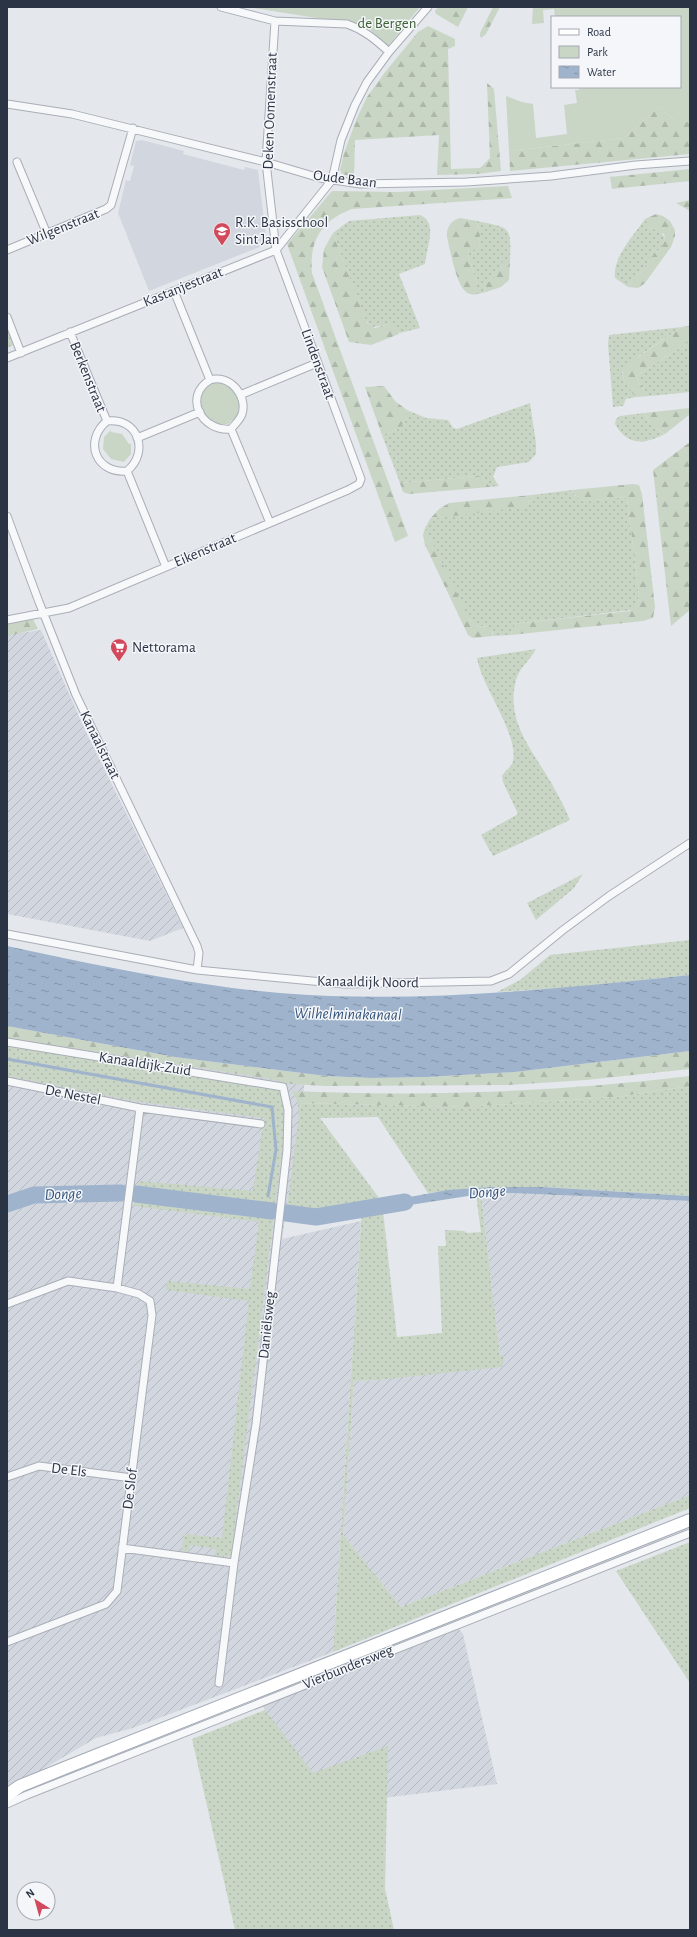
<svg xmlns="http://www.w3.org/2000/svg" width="697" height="1937" viewBox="0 0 697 1937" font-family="'Alegreya Sans',sans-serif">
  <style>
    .built { fill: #d2d6de }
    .industrial { fill: url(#industrial-furrows) }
    .grass { fill: url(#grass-dots) }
    .forest { fill: url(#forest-firs) }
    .park { fill: #c9d6c5 }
    .water { fill: url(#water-ripples) }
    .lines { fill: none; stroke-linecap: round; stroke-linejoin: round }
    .stream { stroke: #9fb4cc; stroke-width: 3 }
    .river { stroke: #9fb4cc; stroke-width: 17 }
    .street-casing { stroke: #a9aeb7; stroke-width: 9 }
    .primary-casing { stroke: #a3abb8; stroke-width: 14 }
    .street { stroke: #f7f8fa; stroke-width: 7 }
    .primary { stroke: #fff; stroke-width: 12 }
    .labels { text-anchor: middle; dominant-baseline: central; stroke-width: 3; stroke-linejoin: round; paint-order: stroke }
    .park-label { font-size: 15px; fill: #3f6138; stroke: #f4f6f9 }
    .street-label { font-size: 15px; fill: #2b3445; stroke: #f4f6f9 }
    .poi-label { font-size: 15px; fill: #2b3445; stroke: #f4f6f9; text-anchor: start }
    .water-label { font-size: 16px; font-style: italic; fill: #34527a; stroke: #f4f6f9 }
  </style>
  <defs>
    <pattern id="industrial-furrows" width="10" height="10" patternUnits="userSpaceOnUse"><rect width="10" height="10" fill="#d2d6de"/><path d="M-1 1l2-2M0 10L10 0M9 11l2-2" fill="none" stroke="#b4b8c0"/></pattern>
    <pattern id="grass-dots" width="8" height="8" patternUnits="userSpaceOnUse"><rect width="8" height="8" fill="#c9d6c5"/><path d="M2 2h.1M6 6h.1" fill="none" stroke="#adb8ab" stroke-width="1.8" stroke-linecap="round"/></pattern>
    <pattern id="forest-firs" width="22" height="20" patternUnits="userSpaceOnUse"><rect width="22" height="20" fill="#c9d6c5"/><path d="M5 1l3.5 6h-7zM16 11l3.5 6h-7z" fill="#adb8ab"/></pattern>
    <pattern id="water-ripples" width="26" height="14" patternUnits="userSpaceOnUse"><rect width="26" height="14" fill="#9fb4cc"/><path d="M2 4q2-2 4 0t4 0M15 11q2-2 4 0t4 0" fill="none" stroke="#8293a7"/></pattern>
  </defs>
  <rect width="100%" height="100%" fill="#e4e7ec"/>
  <path class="built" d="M142 140 184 151 183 154 244 170 245 167 258 170 267 244 149 291 118 213 126 180 130 181 134 166 130 165 136 141Z"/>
  <path class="industrial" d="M41 630 85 730 183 928 150 941 7 914V635Z
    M7 1033 305 1078 300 1122 282 1239 361 1221 333 1652 133 1728 96 1738 26 1779 7 1786Z
    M513 1193 690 1201V1495L401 1607 343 1535 354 1381 379 1380 500 1356 481 1194Z
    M454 1623 463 1634 497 1784 383 1798 310 1779 280 1758 261 1699Z"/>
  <path class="grass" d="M420 215C439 223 426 248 425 264L399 274 420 328 400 333 393 324 372 327 366 321 333 233 349 221Z
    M645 219 651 228 660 231 665 238 662 247 650 258 643 270 631 280 628 287 615 278C612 258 634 235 645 219Z
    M477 221C512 228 511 227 510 261L507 262 497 275 485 287 486 292 477 294V284L468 254 469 250 479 247 480 235Z
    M7 327 13 345 7 348Z
    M682 327 639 356 622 373 625 382 636 397 626 399 623 406 613 407 608 344 609 335Z
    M690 341V392L650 396 640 385 636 376Z
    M530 403 536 443V454L529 462 497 467 493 477 499 486 490 487 482 477 478 476 400 483 382 435C399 428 404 430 407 410L426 418 448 420 453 428 457 429Z
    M644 413C649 423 655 429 665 434 645 444 628 447 615 424L616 419 620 416Z
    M572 490 575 496 583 501 624 497 627 499 639 594 638 605 632 610 513 624 511 635 493 636V632L487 626C483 626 479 627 475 625 464 617 433 545 425 528L430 519 528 504 532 495Z
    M536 649C531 659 521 666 517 677 505 714 526 742 544 771 554 787 563 803 570 820L493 856 481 835 518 814 503 782 502 776C505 770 512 767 513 761 519 735 481 685 477 658Z
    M583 874 574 888 536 920 527 903Z
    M690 940V975L577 987 497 992 520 980 550 955Z
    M7 1043 281 1090 287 1112 231 1556H215L216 1549 190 1545 188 1553 184 1552 182 1548 184 1534 222 1538 249 1301 166 1290 167 1281 250 1289 259 1222 134 1206 139 1181 253 1191 264 1118 134 1101 7 1076Z
    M690 1086V1196L542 1187H492L428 1193 378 1117 320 1118 382 1202 397 1337 442 1333 438 1246H446L445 1230 464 1231 467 1233 481 1232 476 1195 481 1194 500 1356 503 1355 504 1362 501 1367 379 1380 354 1381 343 1535 401 1607 690 1495V1508L333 1652 362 1208 310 1217 286 1214 299 1117 298 1103 464 1107 616 1097Z
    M690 1542V1683L616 1571Z
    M265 1710 313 1773 388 1746 385 1889 394 1930H235L192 1739Z"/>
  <path class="forest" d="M438 7H468L458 27 436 14 435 11Z
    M493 7H500L486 34 481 38 480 33Z
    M428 26 455 39V46L448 49 451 169 480 168 490 158 487 83 494 89 501 171 477 174 437 175 439 135 355 140 354 177 342 174 340 170 344 153 357 118 367 97 386 71 418 32Z
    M659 107 677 122H690V154L510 171 509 151 624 138Z
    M690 169V181L612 189 610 177Z
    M508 186 512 198 352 209C322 220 309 240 312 273L408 536 395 542 287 244 332 191 397 192Z
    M690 200V211L676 203Z
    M656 214 663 216 670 221 675 230V236L671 247 645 283 638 288 628 287 631 280 643 270 650 258 662 247 665 238 664 234 649 227 645 219Z
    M460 218 477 221 480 235 479 247 474 250H469L468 254 477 284V294C473 295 469 295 465 291 456 283 450 250 447 237 446 228 451 220 460 218Z
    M333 233 367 323 375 328 393 323 399 330V334L371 345 349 342 322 267 324 249Z
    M503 261H510L509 280 501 287 486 292 485 285 497 275 500 264Z
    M690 326V341L636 376 640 385 650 396 636 397C628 388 619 378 625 366L682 327Z
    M384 386 395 401 407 410C404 430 399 428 382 435L365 387Z
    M690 408 689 415 665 434 652 426 644 413Z
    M690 442V610L671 626 653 470Z
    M478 476 482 477 490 487 409 494 403 492 400 483Z
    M633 484 639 485 642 494 655 607 653 618 643 621 511 635 513 624 630 611 638 605 639 594 627 499 624 497 584 501 577 498 572 490Z
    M532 495 528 504 524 507 430 519 439 509 449 503Z
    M425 528 470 620 477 626 491 627 493 636 473 638 468 635 425 545 423 535Z
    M33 619 38 629 7 636V624Z
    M7 1026 175 1057 326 1076 371 1078 427 1077 515 1072 690 1051V1069L586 1080 507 1085 325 1086 292 1084 266 1078 7 1038Z
    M690 1076V1086L616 1097 464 1107 298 1103 292 1091C424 1097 558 1092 690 1076Z"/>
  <path class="park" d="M248 7H420L388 46 366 26Z
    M533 7H690V122H677L659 107 624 138 509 151 506 96 522 102 533 104 536 138 567 134 564 105 577 103 575 90H579V87H680V17H555L554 9 543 10 544 23 532 24Z
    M215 382C232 383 243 399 238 415L228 424H216C213 422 208 419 206 416 196 404 201 387 215 382Z
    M111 430V432L122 434 129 444H131V454L124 462 111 459 103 449 104 437Z"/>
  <path class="water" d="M7 946C27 950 48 955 68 959 138 973 208 987 280 993 416 1004 554 989 690 975V1051L515 1072 427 1077 371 1078 326 1076 175 1057 7 1026Z
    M492 1187H542L690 1196V1201L513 1193 481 1194 384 1209 382 1202 448 1190Z"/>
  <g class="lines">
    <path class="stream" d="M7 1059 272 1107 276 1150 268 1196"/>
    <path class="river" d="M136 1194 272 1211
      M7 1204 34 1195 121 1193
      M286 1213 316 1217 405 1202"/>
    <g class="street-casing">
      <path id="street" d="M221 7 275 21 347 24C364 30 376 40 389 52
        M7 104 72 114 266 162 320 178 360 184 466 182 551 176 636 165 690 161
        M17 162 47 234
        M7 250 106 209 111 205 133 128
        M174 291 210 380C183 396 201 432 231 429 235 424 240 420 242 414 248 395 229 374 210 380
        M7 317 21 353
        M70 332 107 421C83 441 96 474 127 471 150 452 138 417 107 421
        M7 358 276 250 332 180 341 140 355 105 367 82 389 52 428 7
        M240 395 317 363
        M231 429 270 523
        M137 438 200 412
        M127 471 166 567
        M7 516 39 602 76 695 197 946 199 953 197 970
        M7 620 69 608 348 490 359 484 361 479 276 250 266 162 275 21
        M7 934 197 970 344 984 491 981 509 974 563 930 609 896 690 843
        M7 1042 283 1087 288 1110 287 1150 256 1424 234 1563 219 1683
        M7 1081 140 1108 261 1124
        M117 1288 140 1108
        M7 1304 68 1281 117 1288 139 1294 150 1301 152 1315 117 1591 106 1604 7 1642
        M7 1477 39 1466 132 1478
        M122 1548 234 1563
        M7 1804 27 1795 690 1533"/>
    </g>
    <g class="primary-casing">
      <path id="primary" d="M7 1795 20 1786 67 1767 690 1520"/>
    </g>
    <use href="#street" class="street"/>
    <use href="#primary" class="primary"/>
  </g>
  <defs>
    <g id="school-pin" transform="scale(0.9)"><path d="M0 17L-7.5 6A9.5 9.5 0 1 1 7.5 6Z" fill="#d1495b" stroke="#f4f6f9"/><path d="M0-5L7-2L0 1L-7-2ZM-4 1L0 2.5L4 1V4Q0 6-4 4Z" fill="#fff"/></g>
    <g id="supermarket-pin" transform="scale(0.9)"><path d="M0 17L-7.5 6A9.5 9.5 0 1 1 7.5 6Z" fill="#d1495b" stroke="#f4f6f9"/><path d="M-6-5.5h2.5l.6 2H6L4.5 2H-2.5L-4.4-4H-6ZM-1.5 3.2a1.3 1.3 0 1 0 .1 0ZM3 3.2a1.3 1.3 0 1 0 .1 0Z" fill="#fff"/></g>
  </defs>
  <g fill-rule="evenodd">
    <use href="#school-pin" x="222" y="231"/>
    <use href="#supermarket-pin" x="119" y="647"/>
  </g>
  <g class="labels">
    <g class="park-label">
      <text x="387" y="23">de Bergen</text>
    </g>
    <g class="street-label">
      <text transform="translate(270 111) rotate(-88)">Deken Oomenstraat</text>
      <text transform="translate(345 179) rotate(7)">Oude Baan</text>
      <text transform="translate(63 227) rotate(-22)">Wilgenstraat</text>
      <text transform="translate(183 287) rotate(-22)">Kastanjestraat</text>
      <text transform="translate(318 364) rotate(70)">Lindenstraat</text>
      <text transform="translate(88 377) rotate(68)">Berkenstraat</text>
      <text transform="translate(205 550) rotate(-23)">Eikenstraat</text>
      <text transform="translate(100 745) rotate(64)">Kanaalstraat</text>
      <text transform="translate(368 982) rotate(1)">Kanaaldijk Noord</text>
      <text transform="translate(145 1064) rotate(9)">Kanaaldijk-Zuid</text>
      <text transform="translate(73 1095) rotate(11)">De Nestel</text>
      <text transform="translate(267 1325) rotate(-84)">Daniëlsweg</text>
      <text transform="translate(69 1470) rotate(7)">De Els</text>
      <text transform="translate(130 1489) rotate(-83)">De Slof</text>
      <text transform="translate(348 1667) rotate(-22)">Vierbundersweg</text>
    </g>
    <g class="poi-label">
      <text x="235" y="222">R.K. Basisschool<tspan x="235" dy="17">Sint Jan</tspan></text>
      <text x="132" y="647">Nettorama</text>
    </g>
    <g class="water-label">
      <text transform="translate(348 1014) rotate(1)">Wilhelminakanaal</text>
      <text transform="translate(487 1192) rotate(-5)">Donge</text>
      <text transform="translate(63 1194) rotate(-2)">Donge</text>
    </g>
  </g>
  <rect width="697" height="1937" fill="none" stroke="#2b3445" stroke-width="16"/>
  <rect x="551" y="16" width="130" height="72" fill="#f4f6f9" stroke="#a4a8b1"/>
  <rect x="559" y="29" width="20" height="6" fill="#ffffff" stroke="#a4a8b1"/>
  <text x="587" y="36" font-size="12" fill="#2b3445">Road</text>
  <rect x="559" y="46" width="20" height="12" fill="#c9d6c5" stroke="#a4a8b1"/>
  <text x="587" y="56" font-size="12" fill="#2b3445">Park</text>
  <rect x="559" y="66" width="20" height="12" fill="url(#water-ripples)" stroke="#a4a8b1"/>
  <text x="587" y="76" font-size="12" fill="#2b3445">Water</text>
  <g transform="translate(36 1901) rotate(323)"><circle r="19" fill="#f4f6f9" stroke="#a4a8b1"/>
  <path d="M0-3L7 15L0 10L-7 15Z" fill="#d1495b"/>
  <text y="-6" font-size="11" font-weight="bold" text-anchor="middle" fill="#2b3445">N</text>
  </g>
</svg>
